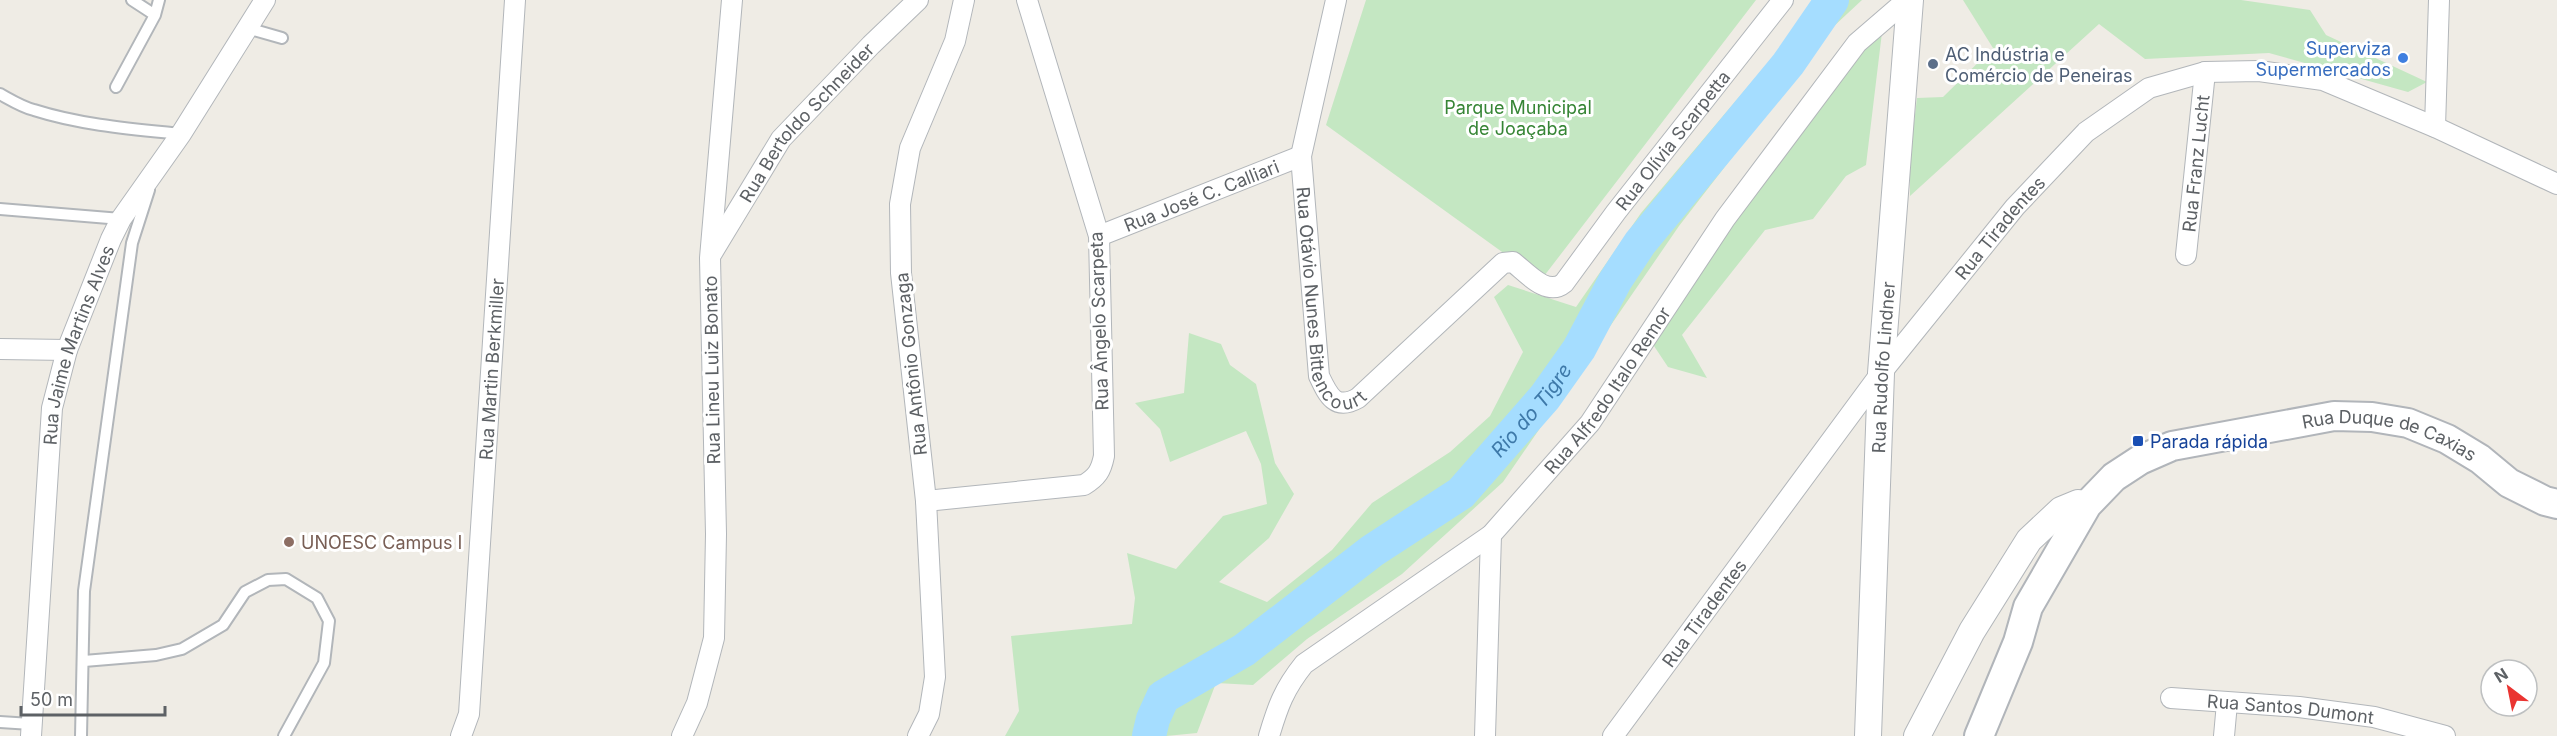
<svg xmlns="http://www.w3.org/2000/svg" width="2557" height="736" viewBox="0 0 2557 736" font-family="Inter,sans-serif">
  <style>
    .green { fill: #c4e7c2 }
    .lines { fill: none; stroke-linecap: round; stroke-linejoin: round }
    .river { stroke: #a5ddff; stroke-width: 34 }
    .service-casing { stroke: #b2b6ba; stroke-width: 14 }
    .minor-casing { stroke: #b2b6ba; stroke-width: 22 }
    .tertiary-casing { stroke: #b2b6ba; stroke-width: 28 }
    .secondary-casing { stroke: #b1b5ba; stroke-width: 32 }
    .service { stroke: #fff; stroke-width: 10 }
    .minor { stroke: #fff; stroke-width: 20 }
    .tertiary { stroke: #fff; stroke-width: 26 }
    .secondary { stroke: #fff; stroke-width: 28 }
    .shop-dot { fill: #3f7fe0; stroke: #fff; stroke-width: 2 }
    .service-dot { fill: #5c6f8a; stroke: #fff; stroke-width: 2 }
    .transit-dot { fill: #1a4fb4; stroke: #fff; stroke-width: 2 }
    .education-dot { fill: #8d6e63; stroke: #fff; stroke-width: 2 }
    .labels { text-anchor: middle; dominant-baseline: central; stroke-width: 6; stroke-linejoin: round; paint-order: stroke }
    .shop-label { font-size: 18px; fill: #366cbe; stroke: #fff; text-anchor: end }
    .service-label { font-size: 18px; fill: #4e5e75; stroke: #fff; text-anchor: start }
    .park-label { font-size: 18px; fill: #368535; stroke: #fff }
    .street-label { font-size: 18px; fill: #5d6165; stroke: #fff }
    .transit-label { font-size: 18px; fill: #164399; stroke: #fff; text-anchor: start }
    .education-label { font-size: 18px; fill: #785e54; stroke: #fff; text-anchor: start }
    .water-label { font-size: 20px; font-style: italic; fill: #3e79a9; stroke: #fff }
  </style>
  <rect width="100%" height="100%" fill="#efece5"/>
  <path class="green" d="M1366 0H1756L1541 280 1326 125Z
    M1821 0H1862L1833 27 1679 226 1503 482 1402 574 1307 639 1253 685 1216 683 1197 733 1166 736H1005L1019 711 1011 636 1132 624 1135 598 1127 553 1176 569 1223 516 1267 504 1261 464 1246 431 1170 462 1160 429 1135 403 1184 393 1189 333 1221 344 1230 365 1256 384 1275 463 1294 494 1269 538 1219 582 1267 602 1332 550 1372 503 1450 452 1490 416 1523 352 1494 297 1508 285 1576 307 1641 213Z
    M1963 0H2241L2310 10 2326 35 2427 82 2408 92 2269 53 2145 59 2099 24 1910 196V156L1917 98 1943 97 1993 48Z
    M1883 24 1866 165 1846 176 1813 219 1765 230 1682 335 1707 378 1668 367 1650 340 1747 192Z"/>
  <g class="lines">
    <path class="river" id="s1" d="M1149 736 1153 719 1163 697 1244 650 1372 551 1461 493 1545 397 1579 349 1615 281 1640 243 1788 64 1832 0"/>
    <g class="service-casing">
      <path id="service" d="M155 15 159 0
        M247 28 282 38
        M116 87 155 15 132 0
        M0 94C11 100 22 107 34 110 81 125 132 129 181 134
        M0 209 121 219
        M84 661 156 655 182 649 223 625 245 592 268 580 286 579 317 598 329 621 324 663 284 736
        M0 722 31 724
        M81 736 84 591 132 243 149 190"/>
    </g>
    <g class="minor-casing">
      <g id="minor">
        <path id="s2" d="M1336 0 1301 156 1319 376C1328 395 1335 411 1358 398L1503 263 1513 262C1527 273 1547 297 1564 283L1616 212 1783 0"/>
        <path d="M2435 127 2439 0"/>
        <path id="s3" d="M1099 236 1301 156"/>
        <path id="s4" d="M712 253 781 139 871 45 918 0"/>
        <path id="s5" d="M2186 255 2205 72"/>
        <path d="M0 349 67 350"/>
        <path d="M926 501 1084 485C1097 477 1101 471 1104 456L1099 236 1027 0"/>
        <path id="s6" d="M2171 698 2299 707 2374 717 2445 736"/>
        <path id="s7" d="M31 736 52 408 67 350 111 239 121 219 181 134 265 0"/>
        <path id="s8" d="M461 736 469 714 515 0"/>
        <path d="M682 736 697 703 714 638 716 534 710 258 732 0"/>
        <path d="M918 736 929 714 935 677 926 501 901 273 900 204 910 148 955 41 964 0"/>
        <path id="s9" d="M1269 736C1278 706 1284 689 1304 664L1491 535 1590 423 1725 219 1857 43 1907 0"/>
        <path d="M1485 736 1491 535"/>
        <path id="s10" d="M1613 736 1881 373 2015 207 2086 132 2149 88 2205 72 2259 71 2323 80 2435 127 2557 184"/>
        <path d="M2224 736 2227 703"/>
      </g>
    </g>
    <g class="tertiary-casing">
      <g id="tertiary">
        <path id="s11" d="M1868 736 1881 373 1910 0"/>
        <path d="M1917 736 1972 631 2029 540 2061 510 2078 503 2087 505"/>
      </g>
    </g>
    <g class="secondary-casing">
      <g id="secondary">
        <path id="s12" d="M1979 736 2018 642 2028 607 2087 505 2114 477 2140 460 2172 446 2334 416 2372 417 2408 423 2447 439 2480 459 2509 483 2545 501 2557 504"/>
      </g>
    </g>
    <use href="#service" class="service"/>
    <use href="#minor" class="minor"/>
    <use href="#tertiary" class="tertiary"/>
    <use href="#secondary" class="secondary"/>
  </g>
  <circle class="shop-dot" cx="2403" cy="58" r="6"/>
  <circle class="service-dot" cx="1933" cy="64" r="6"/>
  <rect class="transit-dot" x="2132" y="435" width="12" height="12" rx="3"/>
  <circle class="education-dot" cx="289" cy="542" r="6"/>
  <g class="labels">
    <g class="shop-label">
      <text x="2391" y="48">Superviza<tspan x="2391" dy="21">Supermercados</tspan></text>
    </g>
    <g class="service-label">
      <text x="1945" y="54">AC Indústria e<tspan x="1945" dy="21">Comércio de Peneiras</tspan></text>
    </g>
    <g class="park-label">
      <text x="1518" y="107">Parque Municipal<tspan x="1518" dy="21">de Joaçaba</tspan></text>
    </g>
    <g class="street-label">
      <text stroke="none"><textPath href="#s4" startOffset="162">Rua Bertoldo Schneider</textPath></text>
      <text stroke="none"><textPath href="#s2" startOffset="882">Rua Olívia Scarpetta</textPath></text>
      <text stroke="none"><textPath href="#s5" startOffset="92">Rua Franz Lucht</textPath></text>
      <text stroke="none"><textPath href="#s3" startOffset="110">Rua José C. Calliari</textPath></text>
      <text stroke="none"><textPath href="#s10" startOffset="639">Rua Tiradentes</textPath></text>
      <text stroke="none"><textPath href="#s2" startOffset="316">Rua Otávio Nunes Bittencourt</textPath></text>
      <text transform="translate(1099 321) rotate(-92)">Rua Ângelo Scarpeta</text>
      <text stroke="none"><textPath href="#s7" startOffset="396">Rua Jaime Martins Alves</textPath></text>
      <text transform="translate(911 364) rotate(-96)">Rua Antônio Gonzaga</text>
      <text stroke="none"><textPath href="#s11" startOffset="369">Rua Rudolfo Lindner</textPath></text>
      <text stroke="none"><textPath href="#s8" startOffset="369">Rua Martin Berkmiller</textPath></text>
      <text transform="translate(712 370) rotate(-91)">Rua Lineu Luiz Bonato</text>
      <text stroke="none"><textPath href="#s9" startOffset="494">Rua Alfredo Italo Remor</textPath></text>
      <text stroke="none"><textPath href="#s12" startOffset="584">Rua Duque de Caxias</textPath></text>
      <text stroke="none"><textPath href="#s10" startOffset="153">Rua Tiradentes</textPath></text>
      <text stroke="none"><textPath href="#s6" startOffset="120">Rua Santos Dumont</textPath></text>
    </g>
    <g class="transit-label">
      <text x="2150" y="441">Parada rápida</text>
    </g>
    <g class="education-label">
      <text x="301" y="542">UNOESC Campus I</text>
    </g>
    <g class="water-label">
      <text stroke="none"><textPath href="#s1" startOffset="512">Rio do Tigre</textPath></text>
    </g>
  </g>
  <g transform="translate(2509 688) rotate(328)"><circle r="28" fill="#ffffff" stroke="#bec0c1" stroke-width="1.5"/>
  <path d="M0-4.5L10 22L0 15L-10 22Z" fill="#ea3431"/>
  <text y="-9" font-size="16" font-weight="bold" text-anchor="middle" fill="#5d6165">N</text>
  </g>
  <path d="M21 706v9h144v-9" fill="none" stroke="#5d6165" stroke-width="3"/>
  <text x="30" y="706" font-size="18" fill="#5d6165" stroke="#ffffff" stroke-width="4.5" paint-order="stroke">50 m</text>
</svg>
